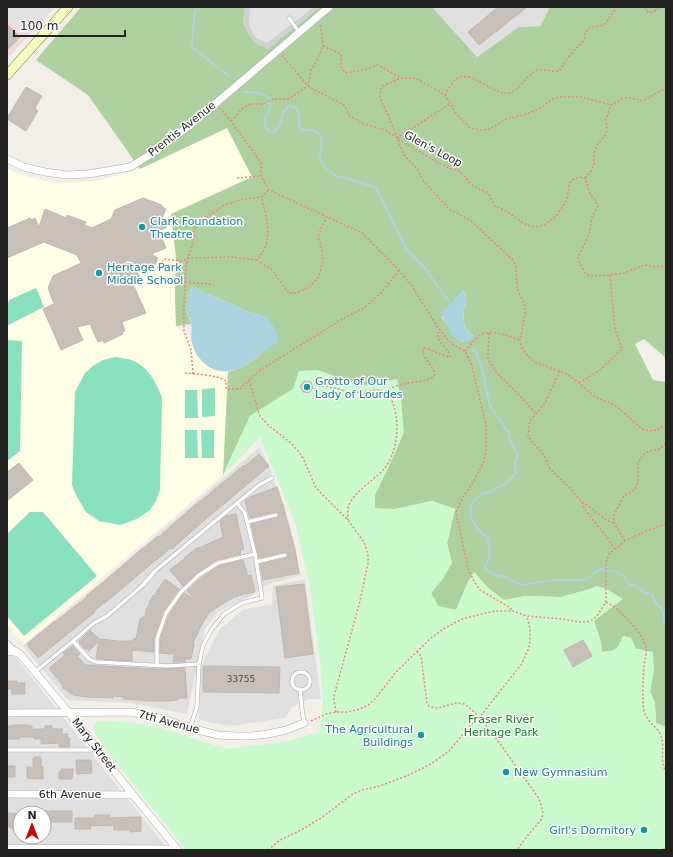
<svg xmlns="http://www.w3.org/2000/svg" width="673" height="857" viewBox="0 0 673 857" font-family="'DejaVu Sans',sans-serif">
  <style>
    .residential { fill: #e0dfdf; fill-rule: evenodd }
    .commercial { fill: #f2dad9 }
    .education { fill: #ffffe5 }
    .religious { fill: #d0d0d0 }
    .forest { fill: #add19e; fill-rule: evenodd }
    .park { fill: #c8facc }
    .pitch { fill: #88e0be }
    .parking { fill: #e2e2e2 }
    .water { fill: #aad3df }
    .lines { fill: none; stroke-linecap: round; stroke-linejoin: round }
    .stream { stroke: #aad3df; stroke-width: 2 }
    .building { fill: #c7bfb8; stroke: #c4b6ab }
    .service-casing { stroke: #a9a9a9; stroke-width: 4.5 }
    .minor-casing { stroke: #a9a9a9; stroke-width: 8 }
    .secondary-casing { stroke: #707d05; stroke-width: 10 }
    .path { stroke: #fa8072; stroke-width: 1.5; stroke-dasharray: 2 2; stroke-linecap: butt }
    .service { stroke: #fff; stroke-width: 3.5 }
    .minor { stroke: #fff; stroke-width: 7 }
    .secondary { stroke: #f7fabf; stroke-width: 9 }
    .culture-dot { fill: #0f9aa8; stroke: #fff; stroke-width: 1.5 }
    .labels { text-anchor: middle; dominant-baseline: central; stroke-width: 3; stroke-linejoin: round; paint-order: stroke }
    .number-label { font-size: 9px; fill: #4b4948 }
    .street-label { font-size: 11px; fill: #222; stroke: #fff }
    .culture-label { font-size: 11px; fill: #0d838f; stroke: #fff; text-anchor: start }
    .park-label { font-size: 11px; fill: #0c8416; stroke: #fff }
  </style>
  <rect width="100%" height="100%" fill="#f2efe9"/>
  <path class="residential" d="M432 7H549V9L540 26 519 27 477 57Z
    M260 447 269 466 284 509 301 575 266 585 253 595 218 612 205 629 187 714 131 703 68 700 23 646 100 583Z
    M305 579 321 699H308L291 708 285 718 229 726 199 720 201 666 219 630 244 609 272 605 273 586Z
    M7 646 137 811 169 850H7ZM20 813H44V837H20Z"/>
  <path class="commercial" d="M7 7H55L7 59Z"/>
  <path class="education" d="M227 128 252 177 171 214 176 258 175 296 176 326 191 342 196 355 215 370 228 372 223 475 24 644 7 624V169L21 175 36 179 54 183 91 182 113 177 140 169Z"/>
  <path class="religious" d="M245 7H320L268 49 254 42 243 24Z"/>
  <path class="forest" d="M81 7H245L243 24 254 42 268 49 320 7H432L477 57 519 27 540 26 549 9V7H666V358L644 339 635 344 653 380 666 382V727L656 723 655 703 650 691 654 670 644 650 636 649 631 638 623 636C617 650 617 651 601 652V642L594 621 597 586 590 589 561 597 525 596 504 600 488 588 474 572 468 582 456 610 438 606 431 593 441 581 452 563 447 543 455 509 432 501 395 509H375V495L394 455 404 432 385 381 362 386 317 370 293 389 250 416 223 475 228 372C242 369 251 362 263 352L267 317 245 311 239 307 216 297 207 294 193 286C188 291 186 305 187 312 188 316 190 321 192 324L176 326 175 296 176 258 171 214 252 177 227 128 140 169 88 95 36 60ZM463 290 466 296V305C462 310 463 323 466 328 468 331 471 333 473 336L468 340 462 342 457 338 453 336 448 325 445 322 442 317Z"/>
  <path class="park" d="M317 370 362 386 397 379 401 399 404 432 394 455 375 495V508L395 509 432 501 455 509 447 543 452 563 441 581 431 593 438 606 456 610 468 582 474 572 488 588 504 600 525 596 561 597 590 589 597 586 607 589 623 599 594 621 601 642 602 652C616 651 618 649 623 636L631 638 636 649 653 652 654 670 650 692 655 703 656 723 666 727V850H186L106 750 94 731V725L98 721 133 723 161 728 226 749 288 741 320 732 323 697 320 660 309 582 295 523 260 437 223 475 250 416 293 389 299 371Z"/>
  <path class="pitch" d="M36 288 44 307 8 325V304L9 300Z
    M7 340 22 341 20 451 7 461Z
    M115 357C120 358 126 358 131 360 148 366 156 382 162 398L160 490 156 501 150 510 137 519 120 525 99 521 86 512 76 495 72 485 75 392 85 373 93 366 103 360Z
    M215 388V416L202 417V389Z
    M185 390H197L198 418H185Z
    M185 430H197L198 458H185Z
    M201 430H214V458H202Z
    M30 512H43L97 576 24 636 7 616V534Z"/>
  <path class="parking" d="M10 7H34L38 10 41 7H51L42 17H39V21H33V17H30L32 28 25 34 11 19 7 18V10H10Z
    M250 7H314L267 43 256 38 249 26Z"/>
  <path class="water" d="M193 286 207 294 216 297 239 307 245 311 267 317 272 324 276 330 279 342C274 345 268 348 263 352 253 359 243 370 229 371 212 374 195 359 192 342 190 336 193 330 191 324 191 320 188 316 187 312 186 305 188 291 193 286Z
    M463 290 466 296V305C462 310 463 323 466 328 468 331 471 333 473 336L474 337 470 341C466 340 464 342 460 342L457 338 451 335 448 325 445 322 442 313Z"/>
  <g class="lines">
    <path class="stream" d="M197 7 194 16 192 47 229 76
      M243 92C253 92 274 92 270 108 269 112 266 115 265 119 264 126 269 137 276 130 281 126 281 118 283 113 284 110 286 108 289 106 303 107 296 121 301 130H313L320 134 322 141 320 152V156L323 165 334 175 375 187 405 247 424 267 452 306
      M473 349 476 352 483 373 490 406 508 432 510 441 518 455C517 458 516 461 515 464 515 467 517 469 515 473 510 483 505 483 497 488 495 489 492 492 489 493 485 494 488 491 483 493 482 494 473 501 472 503 468 510 471 520 476 526 479 531 485 534 488 540 489 544 490 557 488 561 487 563 485 564 485 566 485 567 486 568 487 569 487 569 491 573 491 573 496 575 501 576 506 577 512 580 517 584 523 585L551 580H584L590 577 596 571 601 569 619 573 624 577 630 585 637 586 642 591 653 595 655 602 664 612V623L666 624"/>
  </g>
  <path class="building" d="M498 7H527L479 45 468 32Z
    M7 24 20 37 7 50Z
    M26 87 42 96 35 108 38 111 26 131 7 119V118Z
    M143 198 162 205V207L166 209 162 218 167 227 159 231 166 248 151 254 158 258 153 269 134 263 139 276 131 280 146 313 122 322 125 331 122 332 123 334 104 343 103 340 98 342 90 324 77 327 83 340 61 350 43 309 54 304 48 288 53 276 81 263 77 255 44 242 7 258V228L30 218 31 220 35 218 39 227 45 209 66 218 67 215 86 222 84 225 92 228 111 219 115 210Z
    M304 381 311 382 313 388 309 393 303 392 300 386Z
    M259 454 269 466 200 524 172 549 170 548 157 560V559L112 597 94 611 95 612 38 658 27 644 55 621V622L87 597 86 596 100 585 129 560 143 548V549L158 536 159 537 187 512 201 500V501L244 465 245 466Z
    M19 463 33 480 7 501V472Z
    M277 487 283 505 295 549 299 573 263 580 260 564 286 558 287 557 288 555 287 553 284 552 259 558 251 524 277 518 278 517 279 515 278 513 275 512 250 518 245 501 250 497Z
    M236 514 239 529 244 549 240 550 241 554 216 560 197 573 183 586 170 570 185 558V557L198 547 199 548 223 537 220 521 226 516Z
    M243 560 248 576 251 575 255 592 246 594V593L236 597V596L219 606 209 613 201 626 193 643 194 644 191 659H185V662H173L174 654 160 653V640L169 615 183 594 185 593 192 598 193 597 187 591 201 578 219 566Z
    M165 579 179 589 163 612 154 638V652L132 650V661L97 659 96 658 99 641 89 651 86 648 85 649 79 642H80L79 641 90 630 99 639 118 641H133L134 638 136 639 140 619H142V617H145L146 610 150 603H149L153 595 154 596Z
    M304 584 313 654 285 658 276 587Z
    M583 640 592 656 573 667 564 650Z
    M73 646 80 654 77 656 85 665 157 669 185 668 187 698H178V700L169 701H150L124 699V697L113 696V698L87 697 73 695 62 687 63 686 49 668 65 655 63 653Z
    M203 666 280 667 279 693 203 692Z
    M7 681H17V683H25V694H12V689H7Z
    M13 725H28V726H32V729H45V726H52V729H62V734H68L67 738H70L69 747H59V743L41 744V739H34V737H19V739H7V726H13Z
    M34 757H41V767H43V779L27 778V767H33V758H34Z
    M76 760H91L92 773 77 774Z
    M7 766H15V777H7Z
    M61 769H73L72 779H59V772H61Z
    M44 811H72V822H50V826H44Z
    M7 813 20 814V829H12V827H7Z
    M95 815H110V818L141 817V831L130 832V830H114V825L90 826 91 829H75V818H95Z"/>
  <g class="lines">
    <g class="service-casing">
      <path id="service" d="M289 18 299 32
        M247 522 276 515
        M256 562 285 555
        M73 641 89 659 96 662 168 666 199 664
        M7 653 16 654
        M157 666V639L166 613 181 592 199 575 218 563 255 554
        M35 672 73 641 94 623 107 616 142 586 155 571 237 503 259 485 272 478
        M292 681a9 9 0 1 1 18 0a9 9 0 1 1-18 0Z
        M300 689 302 709 304 723
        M190 728 197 707 199 664 203 645 212 629 224 614 242 603 262 598 255 554 245 513 237 503
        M7 750H98"/>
    </g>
    <g class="minor-casing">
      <path id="minor" d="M7 159 24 167 45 172 67 175 88 174 130 167 151 154 189 126 329 7
        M7 644 10 648 20 654 69 713 133 795 178 850
        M7 713 131 712 163 719 190 728 218 735 236 736H252L268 734 286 730 304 723
        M7 794 133 795
        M7 848 177 849"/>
    </g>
    <g class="secondary-casing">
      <path id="secondary" d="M7 75 68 7"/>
    </g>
    <path class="path" d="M645 7 647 11C652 14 655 11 659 7
      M320 25 321 27 323 46
      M282 55 308 86 344 105 350 116 364 124 385 130 397 138 404 155 418 170 424 182 429 187 449 209 470 220 513 260 516 267 517 289 523 301 525 307V314L520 340 522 348 528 356 535 362 567 374 579 383 595 397 616 406 642 429 650 431 657 430 666 425
      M445 95C447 91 450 86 453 82 468 64 493 97 509 93 521 90 526 74 538 70 544 69 552 72 559 71L569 56 584 40 585 34 588 29 592 27 600 26 605 24 617 7
      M220 108 231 121 252 150 261 163V176L269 190 362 233 399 270 411 285 437 326 448 340 455 346 465 351 471 363 486 425V451L483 463 475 479 463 497 456 512 468 569 475 583 480 590 509 607 513 611
      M231 121 242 109 250 104H262L274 99H288L308 86 311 70 317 60 323 46 341 54V66L345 73 367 69 378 65 401 78H415L445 95 457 115 470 128 481 130 490 129 506 119 523 115 537 110 553 99 560 97H581L611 105 623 98H631L643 101 662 90 666 88
      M397 138 389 117 380 98V90L383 86 401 78
      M397 138 450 104
      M398 139 432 159 449 168 458 170 462 173 470 183 478 189 487 192 490 196 492 201 495 206 508 212 525 224 534 227 544 225 556 216 567 200 569 184 572 180 579 177 585 178C587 183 588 187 589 191 591 197 596 200 598 206L592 217 589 235 581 251 578 258 580 264 586 274 591 276 610 275 624 273 645 265 653 267 666 266
      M237 178 261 176
      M585 178 591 171 594 164V154L597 145 606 134 607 129 606 119 611 105
      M257 260 272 270 289 293H296L309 287 319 277 323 259 321 245 318 238 322 226 327 217
      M150 272 160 266 164 259 182 261 188 258 231 257 257 260C274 243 267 217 261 197
      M185 282 209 284 214 285
      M489 333 488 351V359L497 373 521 397 535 413
      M465 351C470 346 474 340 479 336 490 328 508 336 520 340
      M560 371 545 403 530 421 528 436 534 444 544 455 550 469 568 486 582 502 585 510 606 536 615 549
      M185 373C196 374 218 375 226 381V389H240L249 380
      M193 374 191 350 184 331V304L186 266 188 258 192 246 195 227 203 219 225 205 243 199 261 197 269 190
      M579 383 600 370 622 349 615 329 610 275
      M318 386H325L335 388 352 393 377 390 385 391C389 396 393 401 394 407 400 427 397 453 384 469 373 481 356 490 349 505 347 509 348 515 348 520
      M385 391C391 388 398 385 404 384 412 381 435 383 435 372L424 356 423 348H424L431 350 448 357H450V354L438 339V333L441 331
      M582 502C593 508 602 520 614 523
      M625 541 614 523V515L624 496 635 489 638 482V463L642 457 645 453 649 451 660 449 666 443
      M606 602C615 606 620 612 627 619 635 627 643 636 646 647 647 653 645 659 644 665 643 677 642 700 644 711 647 723 660 728 662 739 664 751 660 761 666 772
      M417 651 421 656 427 703 429 706 432 707 438 708 456 703 465 704 480 717 498 741 531 787 539 799 542 808 543 814 541 820 528 835 517 850
      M336 712 334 700V696L360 601 368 563V556L366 548 364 542 348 520 316 488 303 458 298 451 291 443 269 426 260 416 249 380 259 371 344 318 364 308 382 292 399 270
      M311 721 326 714 336 712H347L357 710 367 706 375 699 397 671 431 638 445 628 462 619 485 613 496 611H513L527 616 562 619 580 622H586L592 620 597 616 606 602V564L607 559 609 554 625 541 646 531 666 524
      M268 850 280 840 301 830 321 818 353 794 362 790 380 786 411 774 431 764 449 751 470 726 480 717 500 691 521 665 528 650 530 642V629L527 616
      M663 850 666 847"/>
    <use href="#service" class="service"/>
    <use href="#minor" class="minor"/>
    <use href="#secondary" class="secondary"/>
  </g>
  <g class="culture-dot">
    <circle cx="142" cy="227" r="4"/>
    <circle cx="99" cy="273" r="4"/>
    <circle cx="307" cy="387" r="4"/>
    <circle cx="421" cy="735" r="4"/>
    <circle cx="506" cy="772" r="4"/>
    <circle cx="644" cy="830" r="4"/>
  </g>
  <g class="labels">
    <g class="number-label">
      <text x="241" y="679">33755</text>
    </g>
    <g class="street-label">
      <text transform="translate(182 129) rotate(-38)">Prentis Avenue</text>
      <text transform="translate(433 149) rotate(28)">Glen's Loop</text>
      <text transform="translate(169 722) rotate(15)">7th Avenue</text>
      <text transform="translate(94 745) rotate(52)">Mary Street</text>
      <text x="70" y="794">6th Avenue</text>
    </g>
    <g class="culture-label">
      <text x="150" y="221">Clark Foundation<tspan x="150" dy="13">Theatre</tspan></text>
      <text x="107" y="267">Heritage Park<tspan x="107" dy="13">Middle School</tspan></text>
      <text x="315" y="381">Grotto of Our<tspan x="315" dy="13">Lady of Lourdes</tspan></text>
      <text x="413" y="729" text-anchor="end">The Agricultural<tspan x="413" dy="13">Buildings</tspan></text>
      <text x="514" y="772">New Gymnasium</text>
      <text x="636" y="830" text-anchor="end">Girl's Dormitory</text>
    </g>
    <g class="park-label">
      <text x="501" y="719">Fraser River<tspan x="501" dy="13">Heritage Park</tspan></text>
    </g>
  </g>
  <rect width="673" height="857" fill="none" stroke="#222222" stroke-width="16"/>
  <g transform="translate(32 825)"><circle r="19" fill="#ffffff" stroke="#a7a7a7"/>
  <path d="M0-3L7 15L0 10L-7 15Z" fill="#d40000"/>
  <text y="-6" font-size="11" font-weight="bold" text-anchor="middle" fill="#222222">N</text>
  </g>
  <path d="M14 30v6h111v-6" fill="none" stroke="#222222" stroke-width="2"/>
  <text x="20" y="30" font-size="12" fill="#222222" stroke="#ffffff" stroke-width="3" paint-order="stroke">100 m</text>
</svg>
